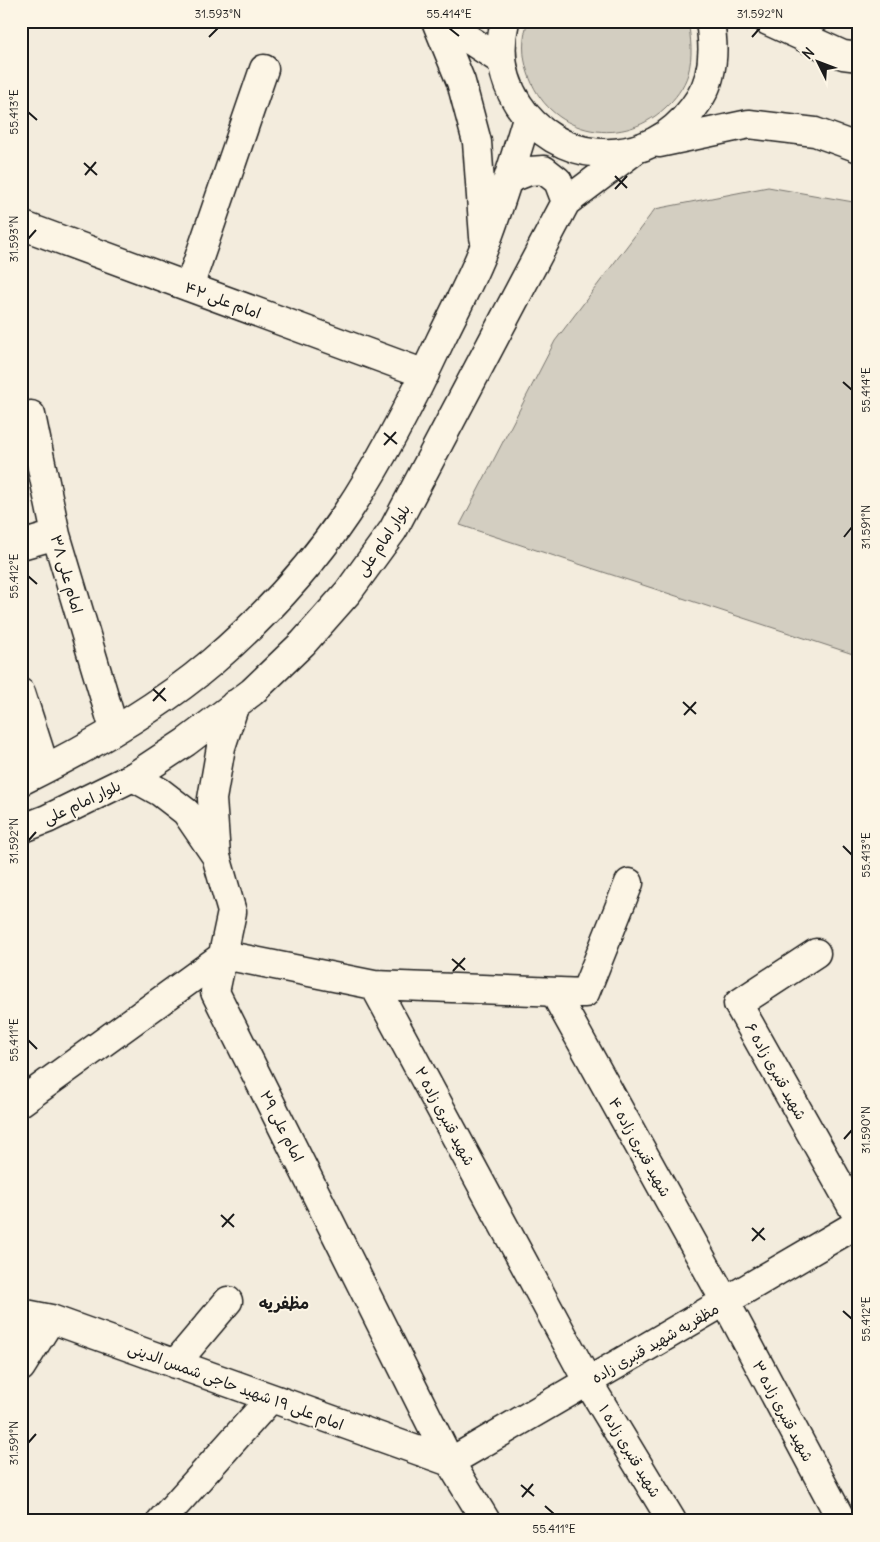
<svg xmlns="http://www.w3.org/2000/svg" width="880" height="1542" viewBox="0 0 880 1542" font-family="Delius,'Playpen Sans Arabic',sans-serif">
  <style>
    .green { fill: #d3cec1; stroke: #78756e }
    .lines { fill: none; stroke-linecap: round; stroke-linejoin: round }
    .street-casing { stroke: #1c1c1c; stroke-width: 31 }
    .secondary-casing { stroke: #1c1c1c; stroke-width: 31 }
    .street { stroke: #fcf5e5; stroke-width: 28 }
    .secondary { stroke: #fcf5e5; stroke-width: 28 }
    .ticks { fill: none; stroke: #1c1c1c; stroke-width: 2 }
    .labels { text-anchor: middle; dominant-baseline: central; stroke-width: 4; stroke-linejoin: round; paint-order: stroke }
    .street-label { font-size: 15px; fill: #1c1c1c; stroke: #fcf5e5 }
    .neighbourhood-label { font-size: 16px; font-weight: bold; fill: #1c1c1c; stroke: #fcf5e5 }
    .neatline { fill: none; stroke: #1c1c1c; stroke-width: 2 }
    .ticks-label { font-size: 12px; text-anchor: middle; fill: #1c1c1c }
  </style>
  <rect width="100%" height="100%" fill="#f3ecdd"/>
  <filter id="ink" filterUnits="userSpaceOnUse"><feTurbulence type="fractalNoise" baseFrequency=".02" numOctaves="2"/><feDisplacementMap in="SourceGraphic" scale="10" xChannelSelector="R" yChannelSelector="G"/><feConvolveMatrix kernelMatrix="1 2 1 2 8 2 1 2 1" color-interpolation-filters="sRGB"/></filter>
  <g filter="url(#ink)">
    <path class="green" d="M528 21H688C691 39 693 56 688 74 684 87 675 99 665 108 619 151 547 133 528 73 522 56 522 38 528 21Z
      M768 187 859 203V656L460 525 555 341 655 209Z"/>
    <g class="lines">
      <g class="street-casing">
        <path id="street" d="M21 225 425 374
          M189 287 264 69
          M31 415 56 535 114 729
          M21 545 56 535
          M21 693 45 768
          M235 704 221 747 212 799 216 856 232 912 215 992 450 1462 486 1521
          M133 777 160 792 186 812 216 856
          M816 953 738 1004 859 1219
          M374 985 585 993 629 883
          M554 992 725 1301 842 1521
          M21 1102 224 955 374 985 588 1382 672 1521
          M21 1313 51 1319 450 1462 859 1223
          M175 1364 228 1301
          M21 1367 51 1319
          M161 1521 271 1398"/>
      </g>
      <g class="secondary-casing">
        <path id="secondary" d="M436 21 461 82 477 142 484 237
          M441 21 502 61
          M505 21C498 50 502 79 518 104 556 163 637 170 684 119 694 108 705 93 709 77 714 57 713 42 710 21
          M768 21 843 55 859 57
          M659 143 749 124 815 132 859 148
          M509 179 529 171 544 170 558 181 566 202
          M21 781C86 749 157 709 212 662 262 619 309 569 346 514 382 460 413 399 441 339 456 308 473 277 485 245 501 203 514 161 527 118
          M21 829 47 819 133 777 186 742 252 692 303 643 348 592 393 530 566 202 635 150"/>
      </g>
      <use href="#street" class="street"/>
      <use href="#secondary" class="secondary"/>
    </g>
  </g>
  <path class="ticks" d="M449 28 459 36M209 37 218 28M752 37 760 28M28 112 37 120M84 163 97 175M85 175 96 162M615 176 627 188M615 189 627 176M28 239 36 230M843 382 852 390M384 433 397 444M384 445 396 432M844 537 852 527M28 576 37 584M153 689 166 701M153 701 165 688M683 702 696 714M684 715 696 702M28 841 36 832M843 846 852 855M452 959 465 970M453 971 465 958M28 1040 37 1049M844 1139 852 1130M221 1215 234 1227M222 1227 234 1214M752 1228 765 1240M752 1241 764 1228M843 1311 852 1319M28 1443 36 1434M521 1485 534 1496M522 1497 533 1484M545 1506 554 1514"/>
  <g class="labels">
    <g class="street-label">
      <text transform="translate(223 300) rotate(20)">امام علی ۴۲</text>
      <text transform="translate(383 540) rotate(-56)">بلوار امام علی</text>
      <text transform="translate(67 574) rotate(74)">امام علی ۳۸</text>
      <text transform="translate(82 802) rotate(-25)">بلوار امام علی</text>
      <text transform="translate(776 1071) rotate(61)">شهید قنبری زاده ۶</text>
      <text transform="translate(445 1116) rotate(62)">شهید قنبری زاده ۲</text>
      <text transform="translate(282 1126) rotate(63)">امام علی ۲۹</text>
      <text transform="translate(640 1147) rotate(61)">شهید قنبری زاده ۴</text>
      <text transform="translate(655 1343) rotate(-30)">مظفریه شهید قنبری زاده</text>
      <text transform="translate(236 1386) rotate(20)">امام علی ۱۹ شهید حاجی شمس الدینی</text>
      <text transform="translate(783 1411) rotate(62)">شهید قنبری زاده ۳</text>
      <text transform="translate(630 1451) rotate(59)">شهید قنبری زاده ۱</text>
    </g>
    <g class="neighbourhood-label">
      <text x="284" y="1303">مظفریه</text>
    </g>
  </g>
  <rect width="880" height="1542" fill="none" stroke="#fcf5e5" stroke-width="55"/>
  <g transform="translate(818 62) rotate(312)" stroke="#fcf5e5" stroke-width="4" paint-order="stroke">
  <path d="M0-4L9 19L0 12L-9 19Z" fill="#1c1c1c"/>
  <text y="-8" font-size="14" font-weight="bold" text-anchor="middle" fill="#1c1c1c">N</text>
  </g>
  <rect x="28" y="28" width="824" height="1486" class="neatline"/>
  <g class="ticks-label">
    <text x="218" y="18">31.593°N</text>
    <text x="449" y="18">55.414°E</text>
    <text x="760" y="18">31.592°N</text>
    <text transform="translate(14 112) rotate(-90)" y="4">55.413°E</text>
    <text transform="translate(14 239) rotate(-90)" y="4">31.593°N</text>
    <text transform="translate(866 390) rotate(-90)" y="4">55.414°E</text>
    <text transform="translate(866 527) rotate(-90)" y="4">31.591°N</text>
    <text transform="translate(14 576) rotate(-90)" y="4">55.412°E</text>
    <text transform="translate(14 841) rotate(-90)" y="4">31.592°N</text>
    <text transform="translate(866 855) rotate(-90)" y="4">55.413°E</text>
    <text transform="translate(14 1040) rotate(-90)" y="4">55.411°E</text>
    <text transform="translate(866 1130) rotate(-90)" y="4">31.590°N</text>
    <text transform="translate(866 1319) rotate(-90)" y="4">55.412°E</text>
    <text transform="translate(14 1443) rotate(-90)" y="4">31.591°N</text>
    <text x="554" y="1533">55.411°E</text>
  </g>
</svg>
